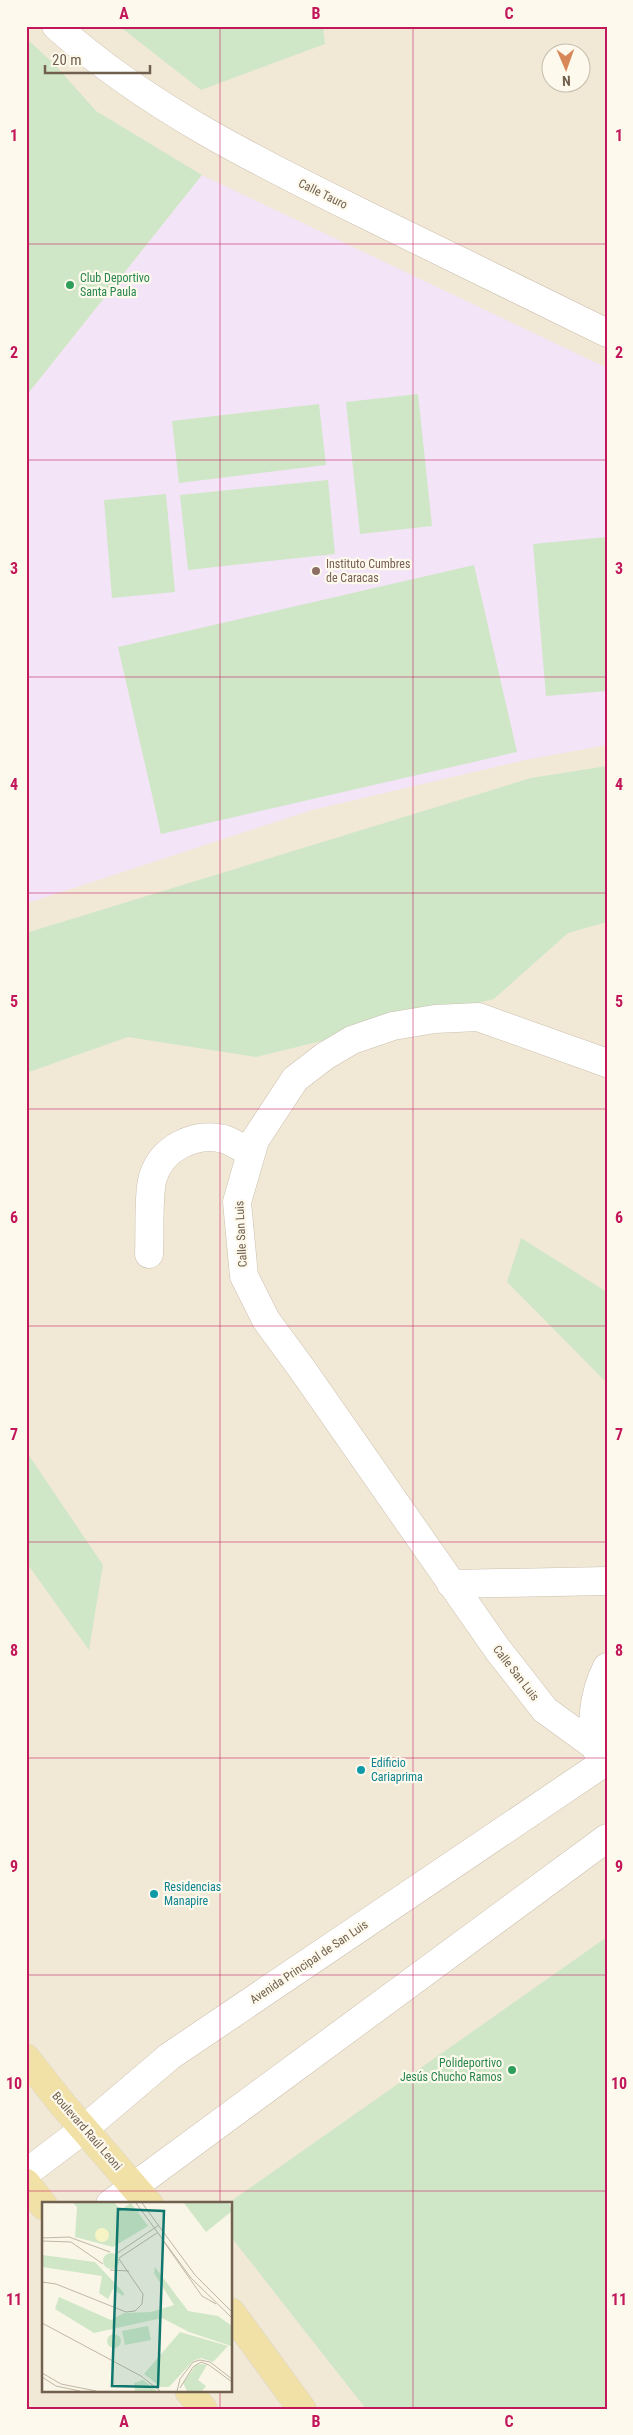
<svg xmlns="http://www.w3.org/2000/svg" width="633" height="2435" viewBox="0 0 633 2435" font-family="'Roboto Condensed',sans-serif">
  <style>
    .residential { fill: #f1e9d6; fill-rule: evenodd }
    .education { fill: #f3e4f7 }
    .green { fill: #cfe7c7 }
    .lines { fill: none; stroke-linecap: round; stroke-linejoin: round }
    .minor-casing { stroke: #cbbfae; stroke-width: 29 }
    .major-casing { stroke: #dad6d1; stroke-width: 29 }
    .minor { stroke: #fff; stroke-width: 28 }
    .major { stroke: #f2e1a6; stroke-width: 28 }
    .grid { fill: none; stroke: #c2185b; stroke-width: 1; stroke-opacity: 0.55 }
    .leisure-dot { fill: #2e9e5b; stroke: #fdf9ed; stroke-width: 2 }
    .education-dot { fill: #8d6e63; stroke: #fdf9ed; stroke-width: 2 }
    .culture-dot { fill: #0f9aa8; stroke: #fdf9ed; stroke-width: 2 }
    .labels { text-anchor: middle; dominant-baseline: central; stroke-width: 4.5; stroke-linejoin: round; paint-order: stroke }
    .street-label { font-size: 12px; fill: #72604e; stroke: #fdf9ed }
    .leisure-label { font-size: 12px; fill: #27864d; stroke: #fdf9ed; text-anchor: start }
    .education-label { font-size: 12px; fill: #785e54; stroke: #fdf9ed; text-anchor: start }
    .culture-label { font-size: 12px; fill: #0d838f; stroke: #fdf9ed; text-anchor: start }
    .inset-road { fill: none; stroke: #c0b6a5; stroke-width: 1 }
    .view { fill: #0f766e; fill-opacity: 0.15; stroke: #0f766e; stroke-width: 2.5 }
    .inset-edge { fill: none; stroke: #72604e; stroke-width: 2.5 }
    .neatline { fill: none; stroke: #c2185b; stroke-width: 2 }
    .grid-label { font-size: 16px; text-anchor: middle; font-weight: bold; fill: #c2185b }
  </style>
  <rect width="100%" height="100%" fill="#faf6e7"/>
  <path class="residential" d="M26 26H607V2409H26ZM550 52H580V82H550ZM44 2204H231V2391H44Z"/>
  <path class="education" d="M202 175 607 368V745L525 760 312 810 31 902 26 901V396Z"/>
  <path class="green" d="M119 26H323L325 44 201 90Z
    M26 38 55 65 96 111 202 175 26 396Z
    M418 394 432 526 360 534 346 402Z
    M319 404 326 465 179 483 172 421Z
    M328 480 335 554 188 570 180 495Z
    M166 494 175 592 112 598 104 500Z
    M607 537V691L546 696 533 544Z
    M474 565 517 752 161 834 118 647Z
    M607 766V922L568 933 494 999 256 1057 128 1037 26 1073V933L531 778Z
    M521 1238 607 1292V1383L507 1282Z
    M26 1451 103 1565 89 1650 26 1562Z
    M607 1937V2409H366L231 2237V2204H227Z"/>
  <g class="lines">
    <g class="minor-casing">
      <path id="minor" d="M56 26C146 106 254 160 362 213 443 253 525 293 607 333
        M149 1254C150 1236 148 1192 153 1177 162 1148 194 1132 224 1139 233 1142 243 1149 251 1153
        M451 1584 607 1581
        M596 1747 545 1710 498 1650 302 1369 266 1320 244 1276 237 1202 255 1140 295 1079 325 1056 352 1040 393 1026 435 1019 478 1017 607 1063
        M599 1757C589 1727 593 1695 607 1667
        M26 2173 84 2129 170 2056 602 1764
        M110 2204 607 1838"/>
    </g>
    <g class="major-casing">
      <path id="major" d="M26 2058 63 2105 149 2204
        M26 2183 44 2206
        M231 2312 302 2409
        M189 2391 203 2409"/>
    </g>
    <use href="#minor" class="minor"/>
    <use href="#major" class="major"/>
  </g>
  <path class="grid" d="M220 26V2204M413 26V2409M26 244H607M26 460H607M26 677H607M26 893H607M26 1109H607M26 1326H607M26 1542H607M26 1758H607M26 1975H607M26 2191H607M220 2391V2409"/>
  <g class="leisure-dot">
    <circle cx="70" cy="285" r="5"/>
    <circle cx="512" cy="2070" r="5"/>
  </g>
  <circle class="education-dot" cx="316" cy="571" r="5"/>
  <g class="culture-dot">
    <circle cx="361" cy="1770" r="5"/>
    <circle cx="154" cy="1894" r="5"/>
  </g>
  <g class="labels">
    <g class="street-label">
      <text transform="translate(323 194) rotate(26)">Calle Tauro</text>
      <text transform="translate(241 1234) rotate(-93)">Calle San Luis</text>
      <text transform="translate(516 1673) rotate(52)">Calle San Luis</text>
      <text transform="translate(309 1962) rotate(-34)">Avenida Principal de San Luis</text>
      <text transform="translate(87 2131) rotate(49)">Boulevard Raúl Leoni</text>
    </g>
    <g class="leisure-label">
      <text x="80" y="278">Club Deportivo<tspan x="80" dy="14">Santa Paula</tspan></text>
      <text x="502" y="2063" text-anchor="end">Polideportivo<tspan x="502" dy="14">Jesús Chucho Ramos</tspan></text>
    </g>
    <g class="education-label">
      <text x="326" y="564">Instituto Cumbres<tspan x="326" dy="14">de Caracas</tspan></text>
    </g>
    <g class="culture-label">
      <text x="371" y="1763">Edificio<tspan x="371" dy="14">Cariaprima</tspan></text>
      <text x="164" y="1887">Residencias<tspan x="164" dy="14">Manapire</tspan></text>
    </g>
  </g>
  <g transform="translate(42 2202)">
    <rect width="190" height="190" fill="#faf6e7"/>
    <path d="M31 1H73L78 8 89 1 106 24 71 45 33 35 35 5ZM142 1H187L190 9 164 30ZM61 59a8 8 0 1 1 16 0a8 8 0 1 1-16 0ZM0 53 53 60 82 91 81 94 71 87 66 97 57 91 60 74 0 65ZM113 65 146 109 176 114 190 124 189 156V144L147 130 120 116 52 131 13 107 17 95 69 118 82 111 109 110 132 103 112 71ZM106 124 109 138 83 143 80 129ZM138 130 186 144 171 160 159 156 151 159 127 185H119L102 172ZM65 139a7 7 0 1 1 14 0a7 7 0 1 1-14 0ZM159 162 165 163 156 178 164 184 160 189H145L141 181 154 163ZM101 178 115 189H93L92 181Z" fill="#cfe7c7"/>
    <path d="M53 33a7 7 0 1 1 14 0a7 7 0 1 1-14 0Z" fill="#f6f3c5"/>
    <path class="inset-road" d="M94 1 149 76 190 116M100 1 153 73 190 110M0 36 27 35 68 50M0 39 29 40 61 62M122 40 160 94 174 102M74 52 117 23M77 56 115 31M68 68 87 69M0 80 14 82 84 110 93 109 100 102 101 92 77 57M0 121 99 174 118 189M0 171 19 182 54 189M0 175 14 184 38 189M138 186 151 165 159 160 167 163 190 180M135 189 138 177 151 160 158 158 168 160 190 177"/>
    <path class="view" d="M76 7 122 9 116 185 70 184Z"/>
    <rect width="190" height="190" class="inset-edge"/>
  </g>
  <rect width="633" height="2435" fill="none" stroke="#fdf9ed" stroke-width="55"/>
  <g transform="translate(566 68) rotate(178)"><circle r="24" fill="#fdf9ed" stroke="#c5bcad"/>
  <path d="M0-4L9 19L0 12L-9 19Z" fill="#d88858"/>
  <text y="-8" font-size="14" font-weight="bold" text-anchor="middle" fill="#72604e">N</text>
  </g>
  <path d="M45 65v8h105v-8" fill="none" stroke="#72604e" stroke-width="2.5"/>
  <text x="52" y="65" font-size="15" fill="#72604e" stroke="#fdf9ed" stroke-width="4" paint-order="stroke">20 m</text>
  <rect x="28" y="28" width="578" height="2380" class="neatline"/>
  <g class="grid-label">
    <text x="124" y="19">A</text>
    <text x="316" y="19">B</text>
    <text x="509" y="19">C</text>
    <text x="14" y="141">1</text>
    <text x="619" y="141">1</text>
    <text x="14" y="358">2</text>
    <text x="619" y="358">2</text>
    <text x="14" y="574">3</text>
    <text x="619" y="574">3</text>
    <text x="14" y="790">4</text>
    <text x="619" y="790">4</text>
    <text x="14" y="1007">5</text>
    <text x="619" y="1007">5</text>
    <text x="14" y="1223">6</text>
    <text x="619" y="1223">6</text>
    <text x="14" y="1440">7</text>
    <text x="619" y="1440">7</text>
    <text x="14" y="1656">8</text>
    <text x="619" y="1656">8</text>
    <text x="14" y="1872">9</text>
    <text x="619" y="1872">9</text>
    <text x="14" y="2089">10</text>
    <text x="619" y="2089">10</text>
    <text x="14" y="2305">11</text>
    <text x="619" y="2305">11</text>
    <text x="124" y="2427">A</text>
    <text x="316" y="2427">B</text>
    <text x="509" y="2427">C</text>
  </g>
</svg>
